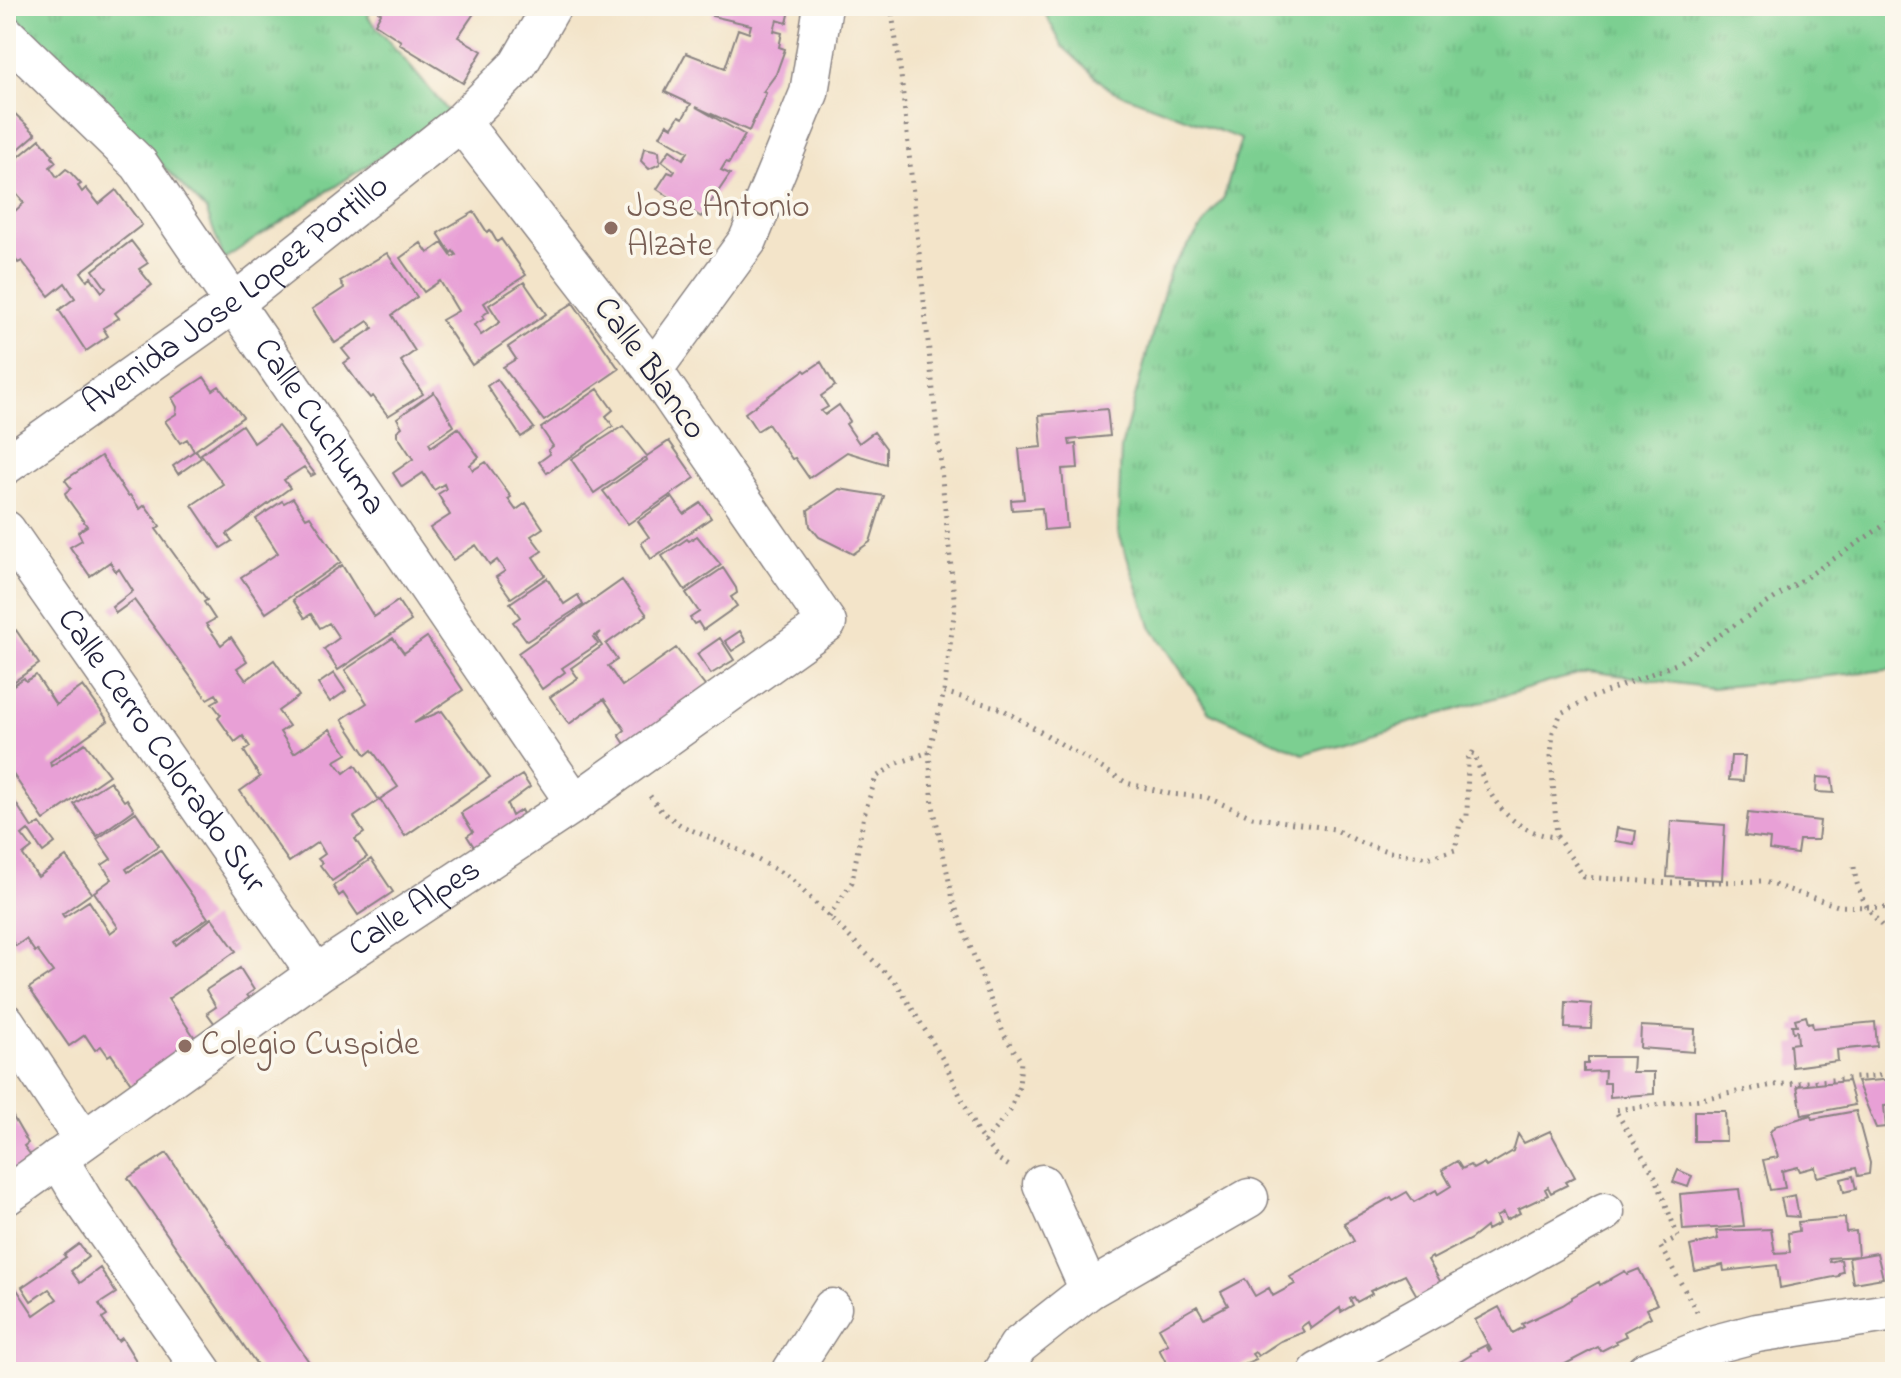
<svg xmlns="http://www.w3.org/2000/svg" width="1901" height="1378" viewBox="0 0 1901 1378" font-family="'Indie Flower',sans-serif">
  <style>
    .grass { fill: url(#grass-tufts); stroke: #4f7866; stroke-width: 2 }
    .building { fill: #e8a0d6 }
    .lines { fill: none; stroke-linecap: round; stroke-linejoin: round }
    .minor-casing { stroke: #8a8382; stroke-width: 41 }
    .path { stroke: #8a8382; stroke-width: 5; stroke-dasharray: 2 6; stroke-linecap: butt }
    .minor { stroke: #fff; stroke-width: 38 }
    .education-dot { fill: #8d6e63; stroke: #fbf7ec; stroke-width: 3 }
    .labels { text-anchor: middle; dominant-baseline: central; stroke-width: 7; stroke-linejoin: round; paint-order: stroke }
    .education-label { font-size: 34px; fill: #785e54; stroke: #fbf7ec; text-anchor: start }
    .street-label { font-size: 34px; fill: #22223b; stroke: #fbf7ec }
  </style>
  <defs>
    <pattern id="grass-tufts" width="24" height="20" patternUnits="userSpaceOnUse" patternTransform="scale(2)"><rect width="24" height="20" fill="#7ccf91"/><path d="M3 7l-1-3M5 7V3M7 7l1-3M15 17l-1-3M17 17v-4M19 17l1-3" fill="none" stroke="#6bb17e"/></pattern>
  </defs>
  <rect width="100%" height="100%" fill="#fbf7ec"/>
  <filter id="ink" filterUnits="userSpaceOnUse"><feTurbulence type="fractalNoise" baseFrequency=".0125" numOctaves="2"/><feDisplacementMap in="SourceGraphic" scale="16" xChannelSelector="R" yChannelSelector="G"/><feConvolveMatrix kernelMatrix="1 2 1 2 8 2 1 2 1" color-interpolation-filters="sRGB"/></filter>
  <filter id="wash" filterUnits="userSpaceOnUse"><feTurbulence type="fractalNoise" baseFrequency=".006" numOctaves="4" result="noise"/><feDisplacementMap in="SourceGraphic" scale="32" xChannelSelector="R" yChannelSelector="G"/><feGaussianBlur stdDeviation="1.8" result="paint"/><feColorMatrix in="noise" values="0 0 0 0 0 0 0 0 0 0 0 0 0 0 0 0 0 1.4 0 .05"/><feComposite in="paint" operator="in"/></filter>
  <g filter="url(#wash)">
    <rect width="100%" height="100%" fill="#f3e4c9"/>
    <path class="grass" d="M6 6H372L368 17 449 112 224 259 206 210Z
      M1041 6H1895V669L1712 688 1588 671 1303 754 1209 712 1151 626 1118 531 1121 448 1170 270 1224 197 1241 139 1110 90 1063 47Z"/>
    <g id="blocks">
      <path class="building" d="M380 6H479L458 37 482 51 463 83 399 44 401 41 375 24 381 13 378 11Z
        M714 6H791L787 23 777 20 774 31 782 33 779 47 785 49 776 74 763 92 766 93 749 131 696 107 745 135 729 163 726 162 721 170 730 174 701 217 657 189 668 172 673 174 675 171 662 161 670 150 683 159 688 152 660 136 667 124 672 127 679 116 683 118 691 104 665 92 686 53 725 68 738 29 749 33 751 25 712 16Z
        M9 108 36 134 6 160V111Z
        M40 139 53 155 52 157 56 162 50 167 57 177 66 169 69 171 81 184 78 186 82 192 86 188 99 204 116 190 142 225 81 272 87 280 91 277 102 292 106 288 93 270 131 241 148 263 139 269 152 285 115 313 119 318 103 328 108 336 86 351 59 310 75 298 65 283 49 296 22 261 18 263 6 245V219L24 203 14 191 10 193 7 189 10 187 6 182V161L9 165Z
        M644 148 659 151 660 164 649 169 641 161Z
        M474 212 487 232 490 230 497 242 501 239 526 275 484 303 489 311 482 316 484 319 474 325 481 335 500 322 489 305 524 282 546 314 472 365 442 320 458 311 440 281 424 292 400 258 421 243 428 253 442 243 452 257 456 255 453 251 451 253 438 233Z
        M387 253 417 297 392 315 415 351 401 361 423 394 388 416 373 396 370 398 361 387 344 363 350 359 342 349 373 328 368 321 335 343 312 309 344 288 340 281Z
        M573 303 619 369 544 421 503 367 516 359 508 347Z
        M821 362 835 386 821 396 828 407 821 411 825 415 839 405 850 421 846 424 859 443 874 432 886 448V464L847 452 809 478 795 458 792 459 768 424 757 431 745 413 804 370 806 372Z
        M204 377 213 390 219 386 243 417 194 451 187 439 180 443 165 421 176 414 177 407 172 398Z
        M497 379 534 428 521 437 487 386Z
        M598 389 613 410 606 416 613 426 547 473 539 462 550 454 548 450 553 446 541 428Z
        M434 392 454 426 429 443 431 447 458 428 479 457 470 465 473 470 486 462 511 497 508 499 516 510 526 503 543 528 531 536 542 551 533 557 545 575 511 598 496 577 505 571 497 560 490 565 476 545 453 560 430 528 450 515 438 494 446 489 444 484 434 490 423 473 402 487 393 473 413 459 397 435V431L402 427 397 418Z
        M1107 409 1110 436 1069 440 1070 445 1076 444 1078 468 1062 469 1067 528 1044 530 1042 508 1012 510 1011 500 1024 499 1019 449 1042 447 1039 415Z
        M242 425 254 443 278 426 315 474 311 476 304 467 284 480 290 488 227 534 232 541 221 548 192 505 223 484 201 454Z
        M623 426 647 456 669 441 695 478 628 524 603 491 647 460 646 457 594 493 571 459Z
        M196 450 201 458 178 474 173 466Z
        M101 456 128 496 130 495 140 509 145 505 160 526 156 529 207 600 204 602 215 619 206 624 221 645 231 637 247 661 237 668 246 680 274 660 299 696 278 711 289 726 280 732 294 753 330 729 347 754 335 761 344 773 355 765 379 800 354 817 364 833 355 839 367 857 332 881 320 865 322 863 318 859 325 854 318 842 289 862 240 791 260 777 244 751 250 747 243 736 235 742 218 718 221 715 212 703 219 699 216 694 207 699 134 600 116 613 112 607 133 591 119 569 116 572 110 562 90 576 70 547 82 540 78 532 87 526 67 498 65 493 71 488 65 480Z
        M839 489 884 496 870 542 853 554 819 537 810 526 808 510Z
        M672 497 684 514 701 503 711 518 651 559 641 543 649 537 638 521Z
        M293 498 306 518 310 516 341 562 266 613 241 577 278 553 256 519 282 501 284 503Z
        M697 536 721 565 685 590 662 556 687 539 689 541Z
        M342 565 374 617 398 601 411 621 338 670 324 649 339 638 329 623 320 628 311 614 305 618 293 600Z
        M723 568 736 588 737 593 731 597 737 606 703 630 698 622 694 624 690 618 699 612 686 593Z
        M547 578 564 604 578 595 583 605 527 641 513 622 520 617 510 603Z
        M622 580 647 615 606 644 617 660 608 666 622 686 676 648 708 690 629 750 619 735 625 730 604 699 569 724 550 697 578 678 571 668 602 646 596 637 601 632 593 637 598 644 562 668 565 672 542 689 518 653Z
        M16 630 39 664 6 687V636Z
        M740 631 746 642 732 651 725 641Z
        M427 637 463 690 414 723 442 711 490 777 405 836 380 799 398 787 372 750 366 755 342 719 367 703 345 670 393 638 404 653Z
        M720 638 734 660 711 674 697 654Z
        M334 673 346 691 330 702 318 684Z
        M36 675 56 705 83 686 108 721 50 762 51 766 85 743 109 775 44 820 6 764V690L24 678 26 681Z
        M1731 756H1745L1743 781 1729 780Z
        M522 775 530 787 507 804 512 816 521 810 526 820 478 853 467 836 473 832 461 813Z
        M1817 777 1832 778 1834 793 1816 792Z
        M110 781 124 801 127 799 134 810 97 836 74 804Z
        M8 791 32 828 40 823 55 843 43 852 28 830 22 835 32 848 23 855 38 877 66 857 92 893 62 914 64 917 89 901 110 933 118 927 94 892 112 879 102 865 111 859 97 839 136 812 159 846 126 869 128 872 160 850 208 918 174 942 176 945 212 918 236 951 168 999 200 1045 135 1089 111 1054 108 1056 101 1046 95 1050 85 1035 69 1046 29 988 53 972 37 950 35 952 26 939 16 946 6 933Z
        M1748 813 1820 821 1818 840H1799L1797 854 1769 850 1770 839 1745 836Z
        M1671 821 1725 825 1722 880 1667 877Z
        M1617 828 1636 831 1634 844 1615 841Z
        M371 859 393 892 358 915 343 893 339 896 333 886Z
        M240 968 254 990 247 995 255 1005 220 1031 207 1013 216 1007 206 990Z
        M1566 1002 1592 1004 1591 1029 1565 1028Z
        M1806 1016 1808 1023 1812 1022 1813 1028 1875 1022 1877 1046 1837 1050 1838 1061 1792 1067 1790 1044 1798 1043 1797 1031 1793 1032 1792 1025H1797L1795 1019Z
        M1641 1026 1695 1029 1694 1052 1640 1048Z
        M1588 1057H1633L1632 1072H1654V1094L1610 1097V1083H1604L1605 1071 1584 1072V1064H1588Z
        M1895 1079V1105L1884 1106 1886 1127 1876 1128 1857 1082Z
        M1848 1081 1855 1105 1802 1115 1797 1086Z
        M9 1110 28 1143 24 1146 33 1158 6 1177V1112Z
        M1694 1111H1725L1726 1141H1694Z
        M1856 1111 1870 1163 1869 1174 1858 1176 1856 1168 1817 1177 1815 1167 1800 1171 1798 1167 1782 1171 1785 1188 1770 1190 1763 1160 1778 1157 1770 1132 1775 1126 1811 1115 1812 1119Z
        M1550 1131 1575 1177 1565 1182 1567 1185 1551 1193 1548 1187 1545 1189 1548 1195 1518 1209 1520 1213 1506 1220 1503 1213 1496 1217 1499 1224 1487 1230 1486 1227 1471 1239 1433 1259 1432 1257 1428 1260 1444 1288 1420 1301 1405 1275 1370 1291 1372 1294 1357 1302 1354 1297 1350 1299 1353 1305 1341 1312 1340 1308 1311 1329 1308 1322 1301 1327 1304 1332 1281 1341 1258 1356 1255 1352 1252 1354 1256 1359 1233 1369 1235 1372H1171L1159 1349 1168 1344 1159 1328 1197 1306 1204 1318 1228 1305 1221 1292 1245 1279 1255 1296 1269 1288 1273 1296 1295 1284 1290 1277 1354 1241 1344 1223 1391 1197 1393 1200 1407 1192 1414 1202 1436 1190 1438 1194 1451 1186 1442 1170 1457 1161 1462 1169 1470 1165 1473 1169 1484 1163 1486 1167 1513 1151 1518 1134 1524 1143Z
        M167 1153 193 1193 316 1372H262L140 1195 128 1178Z
        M1678 1170 1692 1176 1688 1187 1673 1182Z
        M1853 1176 1856 1189 1844 1192 1841 1179Z
        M1739 1189 1744 1226 1683 1230 1680 1194Z
        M1795 1195 1799 1217 1785 1216 1781 1198Z
        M1845 1218 1846 1232 1856 1231 1858 1256 1829 1258 1830 1262 1841 1259 1843 1272 1839 1273V1276L1780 1288 1777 1265 1724 1271 1723 1265 1695 1271 1690 1246 1718 1239 1716 1231 1771 1229 1775 1253 1790 1252 1788 1233 1799 1231 1798 1222Z
        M79 1244 88 1257 71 1271 80 1283 100 1268 116 1293 99 1304 107 1316 102 1319 118 1341 122 1338 140 1367 133 1372H6V1290L14 1285 34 1315 57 1299 49 1289 31 1301 22 1287 66 1257 64 1255Z
        M1877 1253 1883 1278 1853 1283 1849 1258Z
        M1639 1269 1657 1304 1647 1309 1651 1317 1624 1332 1626 1336 1615 1341 1617 1343 1601 1351 1598 1347 1550 1372H1436L1452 1363 1453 1366 1471 1355 1470 1353 1486 1345 1489 1351 1491 1350 1475 1320 1499 1307 1513 1333 1524 1327 1522 1324 1563 1305 1572 1299V1297L1599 1282 1600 1285 1625 1271 1627 1274Z"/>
    </g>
  </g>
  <g filter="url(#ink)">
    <use href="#blocks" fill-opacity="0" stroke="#8a8382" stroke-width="2"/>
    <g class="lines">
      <g class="minor-casing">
        <g id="minor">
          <path id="s1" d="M6 35 139 164 575 803"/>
          <path d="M653 370 748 240 809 93 823 6"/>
          <path id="s2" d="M6 465 233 304 461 122 518 65 552 6"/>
          <path id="s3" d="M6 530 316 974"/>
          <path d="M6 1023 83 1140"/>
          <path d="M58 1158 83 1200 203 1372"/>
          <path d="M1042 1184 1089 1290"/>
          <path id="s4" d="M6 1196 316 974 575 803 827 623 653 370 461 122"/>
          <path d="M791 1372 832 1308"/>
          <path d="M1002 1372 1018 1346 1089 1290 1249 1198"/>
          <path d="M1318 1372 1605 1212"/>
          <path d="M1645 1372 1715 1344 1757 1333 1895 1312"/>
        </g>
      </g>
      <path class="path" d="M891 6 901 75 955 607 944 692 929 752 933 806 954 904 1004 1035 1021 1061 1019 1087 1010 1111 984 1142
        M944 692 1002 709 1127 783 1170 794 1206 797 1252 817 1334 829 1359 842 1390 852 1430 857 1455 850 1460 823 1467 816 1468 758 1472 753 1475 754C1486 797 1510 833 1557 837L1584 877 1672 883 1762 881 1838 906 1895 908
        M650 796 662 812 682 826 741 851 788 876 897 984 945 1063 977 1132 998 1159 1011 1167
        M1557 837 1551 756 1553 732 1561 713 1588 699 1676 664 1895 518
        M1854 867C1857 896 1870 914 1890 934L1891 1010 1895 1018
        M829 917 852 882 864 815 876 777 898 763 929 752
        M1697 1312 1660 1246 1678 1237 1656 1178 1615 1110 1701 1099 1773 1085 1878 1076 1895 1070"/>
      <use href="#minor" class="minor"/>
    </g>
  </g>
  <g class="education-dot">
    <circle cx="611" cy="228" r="8"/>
    <circle cx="185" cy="1046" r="8"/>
  </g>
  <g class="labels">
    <g class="education-label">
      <text x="627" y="208">Jose Antonio<tspan x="627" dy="39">Alzate</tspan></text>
      <text x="201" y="1046">Colegio Cuspide</text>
    </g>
    <g class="street-label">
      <text stroke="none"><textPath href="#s2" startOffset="286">Avenida Jose Lopez Portillo</textPath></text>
      <text transform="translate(649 369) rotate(54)">Calle Blanco</text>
      <text stroke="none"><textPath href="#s1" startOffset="504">Calle Cuchuma</textPath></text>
      <text stroke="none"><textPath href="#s3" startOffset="270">Calle Cerro Colorado Sur</textPath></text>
      <text stroke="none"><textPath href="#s4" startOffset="500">Calle Alpes</textPath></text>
    </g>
  </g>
  <rect width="1901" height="1378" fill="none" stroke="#fbf7ec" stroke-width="32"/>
</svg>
